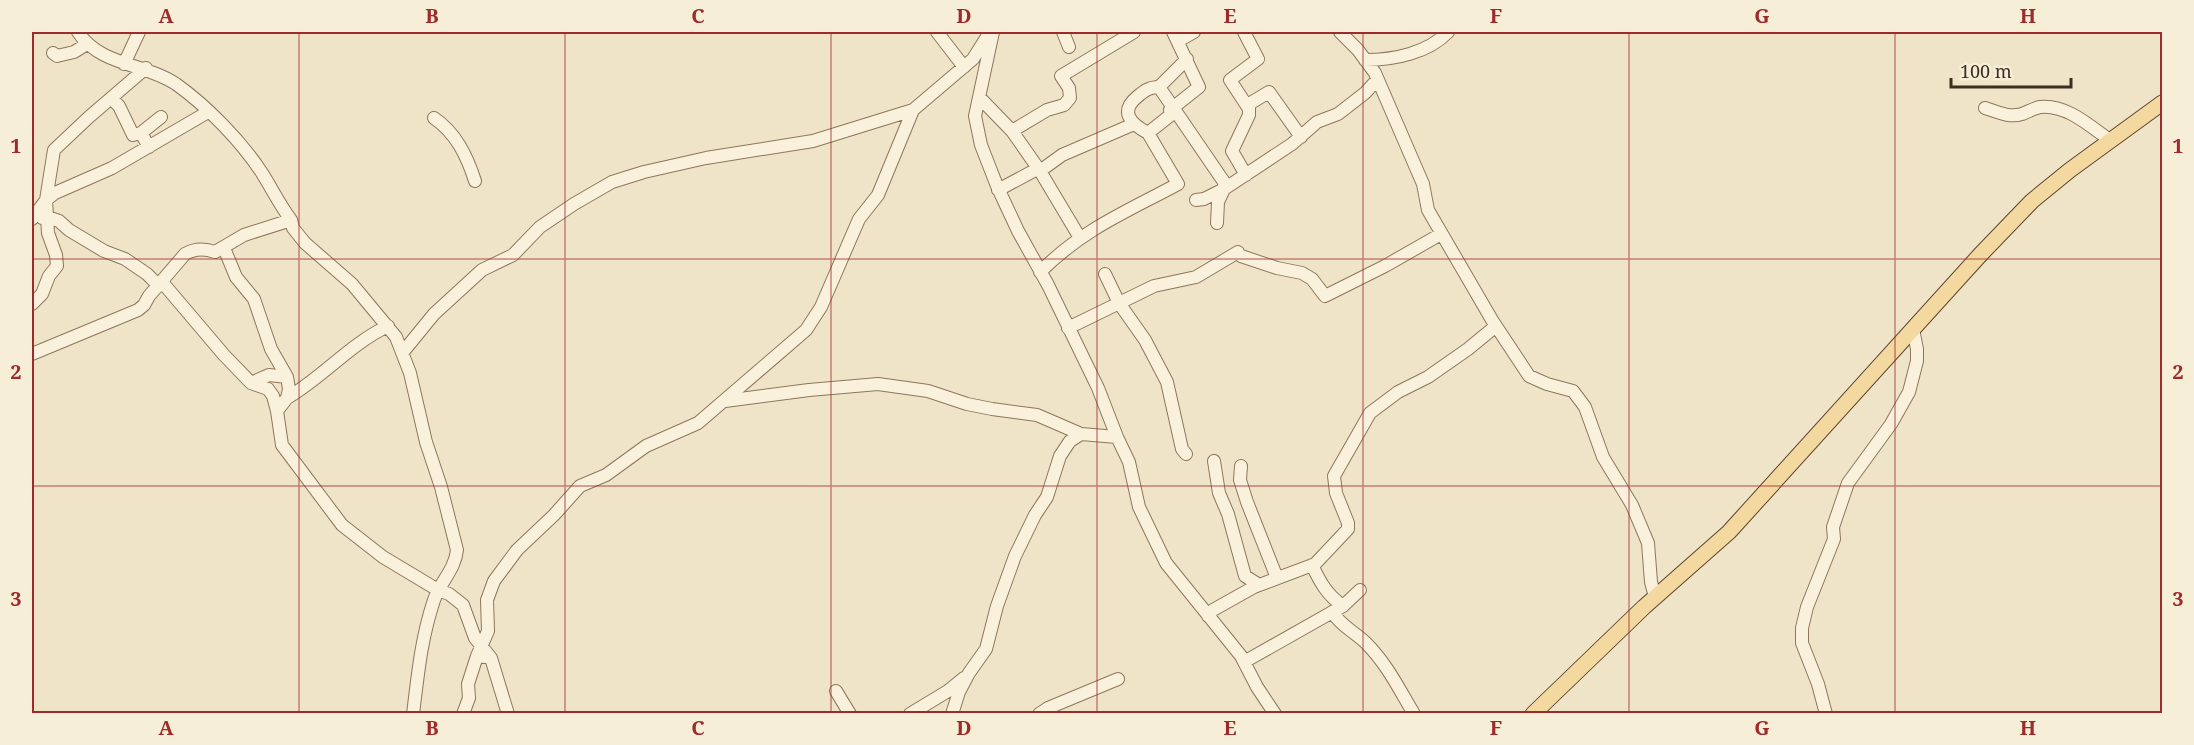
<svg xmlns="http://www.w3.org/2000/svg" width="2194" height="745" viewBox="0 0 2194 745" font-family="'Noto Serif',serif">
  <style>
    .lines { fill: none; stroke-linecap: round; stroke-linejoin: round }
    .minor-casing { stroke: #8d765c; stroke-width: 14 }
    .major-casing { stroke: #5b4430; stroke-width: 17 }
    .minor { stroke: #faf1dc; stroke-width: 12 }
    .major { stroke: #f3d9a0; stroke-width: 15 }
    .grid { fill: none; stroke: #9e2a2b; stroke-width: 1.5; stroke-opacity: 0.55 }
    .neatline { fill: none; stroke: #9e2a2b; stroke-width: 2 }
    .grid-label { font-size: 20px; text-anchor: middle; font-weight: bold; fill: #9e2a2b }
  </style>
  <rect width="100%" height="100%" fill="#f0e4c8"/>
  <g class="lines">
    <g class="minor-casing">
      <path id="minor" d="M78 32C100 66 145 63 176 84 208 107 241 141 262 173 272 189 280 205 291 220L293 228 305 243 352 284 396 337 410 373 426 442 441 487 457 550C455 570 440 582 434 600 421 639 418 674 413 714
        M937 32 964 67
        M993 32 975 116 981 145 997 186 1018 231 1048 285 1098 388 1117 437 1129 462 1139 507 1166 563 1241 656 1257 687 1275 714
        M1063 32 1069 47
        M1244 32 1258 59 1230 80 1249 109
        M1340 32 1358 50 1375 73 1423 184 1428 210 1492 320 1529 376 1547 384 1573 391 1585 407 1603 457 1632 505 1648 543 1651 582 1655 597
        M1178 41 1194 32
        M53 53 57 56 74 52 87 44
        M1365 60C1394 60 1428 53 1448 32
        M124 64 139 32
        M1159 87 1187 59
        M979 97 1012 131 1047 110 1064 105 1070 98 1069 88 1061 76 1134 32
        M111 98 119 106 133 135 141 133 149 147
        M1985 108C1998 112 2008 118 2022 114 2028 112 2034 108 2040 107 2067 104 2091 127 2111 141
        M434 118C456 133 467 156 475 181
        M1012 131 1040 171 1062 155 1134 124
        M141 133 161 117
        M1148 133C1131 124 1119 112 1137 97 1144 91 1149 87 1159 87L1224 182V189L1204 199 1196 200
        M1040 171 1080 238
        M1246 175 1232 151 1249 115V104L1269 92 1301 137
        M998 190 1039 168
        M42 218 47 217 59 221 69 230 104 251 125 259 147 274 159 286
        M32 219 46 200 55 193 112 168 208 112
        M1217 223 1218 202 1224 189 1292 144 1317 122 1338 114 1365 93 1377 80
        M1241 256 1277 268 1302 273 1312 279 1325 296 1385 266 1441 234
        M1040 272C1083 229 1126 212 1178 184L1148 133 1172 114 1170 110 1199 87 1173 32
        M1105 274 1119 303 1145 340 1167 382 1182 449 1186 454
        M162 282 224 355 251 383 268 389 273 396 277 411 287 398 289 389 287 377 271 349 254 299 236 277 224 248
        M32 304 42 294 49 276 57 266 56 255 48 233 46 200 54 150 89 117 146 68
        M1068 328 1154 286 1196 277 1238 252
        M403 352 434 314 482 270 513 255 540 227 574 204 612 182 644 172 706 158 813 141 913 110 973 59 990 32
        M32 354 138 310 144 305 149 296 185 254C195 248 204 248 215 252L244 235 291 220
        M251 383 269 375 287 377
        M287 398C323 377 350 344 388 326
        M725 401 809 390 878 384 928 391 967 404 992 409 1037 415 1081 434
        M277 411 282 445 342 525 383 557 438 590 449 594 463 605 475 638 491 658 508 714
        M1214 461 1219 493 1228 514 1245 576 1259 585
        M1241 466 1240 480 1247 502 1277 578
        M1312 565C1320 582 1327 595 1343 606
        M1332 612C1343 628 1354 631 1366 643 1387 664 1399 689 1414 714
        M1208 616 1213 610 1254 587 1315 564 1348 529V523L1336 493 1334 476 1370 413 1398 392 1428 377 1468 349 1496 326
        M477 656 488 631 487 600 494 581 517 550 554 515 580 486 606 475 646 446 698 423 806 330 821 307 859 219 878 195 913 110
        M1244 662 1343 606 1360 590
        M836 691 850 714
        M463 714 469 698 468 684 477 656 485 657
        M910 714 948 691 964 678
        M952 714 959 692 969 673 986 649 997 606 1015 556 1035 515 1047 497 1060 456 1070 441 1081 434 1117 437
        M1039 714 1048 708 1118 679
        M1826 714 1818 684 1802 643V628L1807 607 1834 539 1833 527 1848 483 1891 424 1909 392 1917 361V349L1913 329"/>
    </g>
    <g class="major-casing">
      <path id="major" d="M1533 714 1644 607 1729 532 1980 255 2032 201 2070 170 2162 103"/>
    </g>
    <use href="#minor" class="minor"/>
    <use href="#major" class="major"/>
  </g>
  <path class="grid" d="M299 32V714M565 32V714M831 32V714M1097 32V714M1363 32V714M1629 32V714M1895 32V714M32 259H2162M32 486H2162"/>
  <rect width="2194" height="745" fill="none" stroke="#f7eed8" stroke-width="66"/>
  <path d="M1951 78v9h120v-9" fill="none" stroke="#3d2e20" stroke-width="3"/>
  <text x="1960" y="78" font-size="18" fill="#3d2e20" stroke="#f7eed8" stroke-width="4.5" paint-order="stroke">100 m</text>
  <rect x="33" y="33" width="2128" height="679" class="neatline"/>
  <g class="grid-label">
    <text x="166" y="23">A</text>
    <text x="432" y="23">B</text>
    <text x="698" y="23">C</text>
    <text x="964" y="23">D</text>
    <text x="1230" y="23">E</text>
    <text x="1496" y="23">F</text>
    <text x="1762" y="23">G</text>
    <text x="2028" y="23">H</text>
    <text x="16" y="153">1</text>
    <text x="2178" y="153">1</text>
    <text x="16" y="379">2</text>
    <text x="2178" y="379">2</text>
    <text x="16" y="606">3</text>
    <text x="2178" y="606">3</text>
    <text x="166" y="735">A</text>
    <text x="432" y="735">B</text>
    <text x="698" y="735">C</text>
    <text x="964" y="735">D</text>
    <text x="1230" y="735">E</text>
    <text x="1496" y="735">F</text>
    <text x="1762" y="735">G</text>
    <text x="2028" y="735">H</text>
  </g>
</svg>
